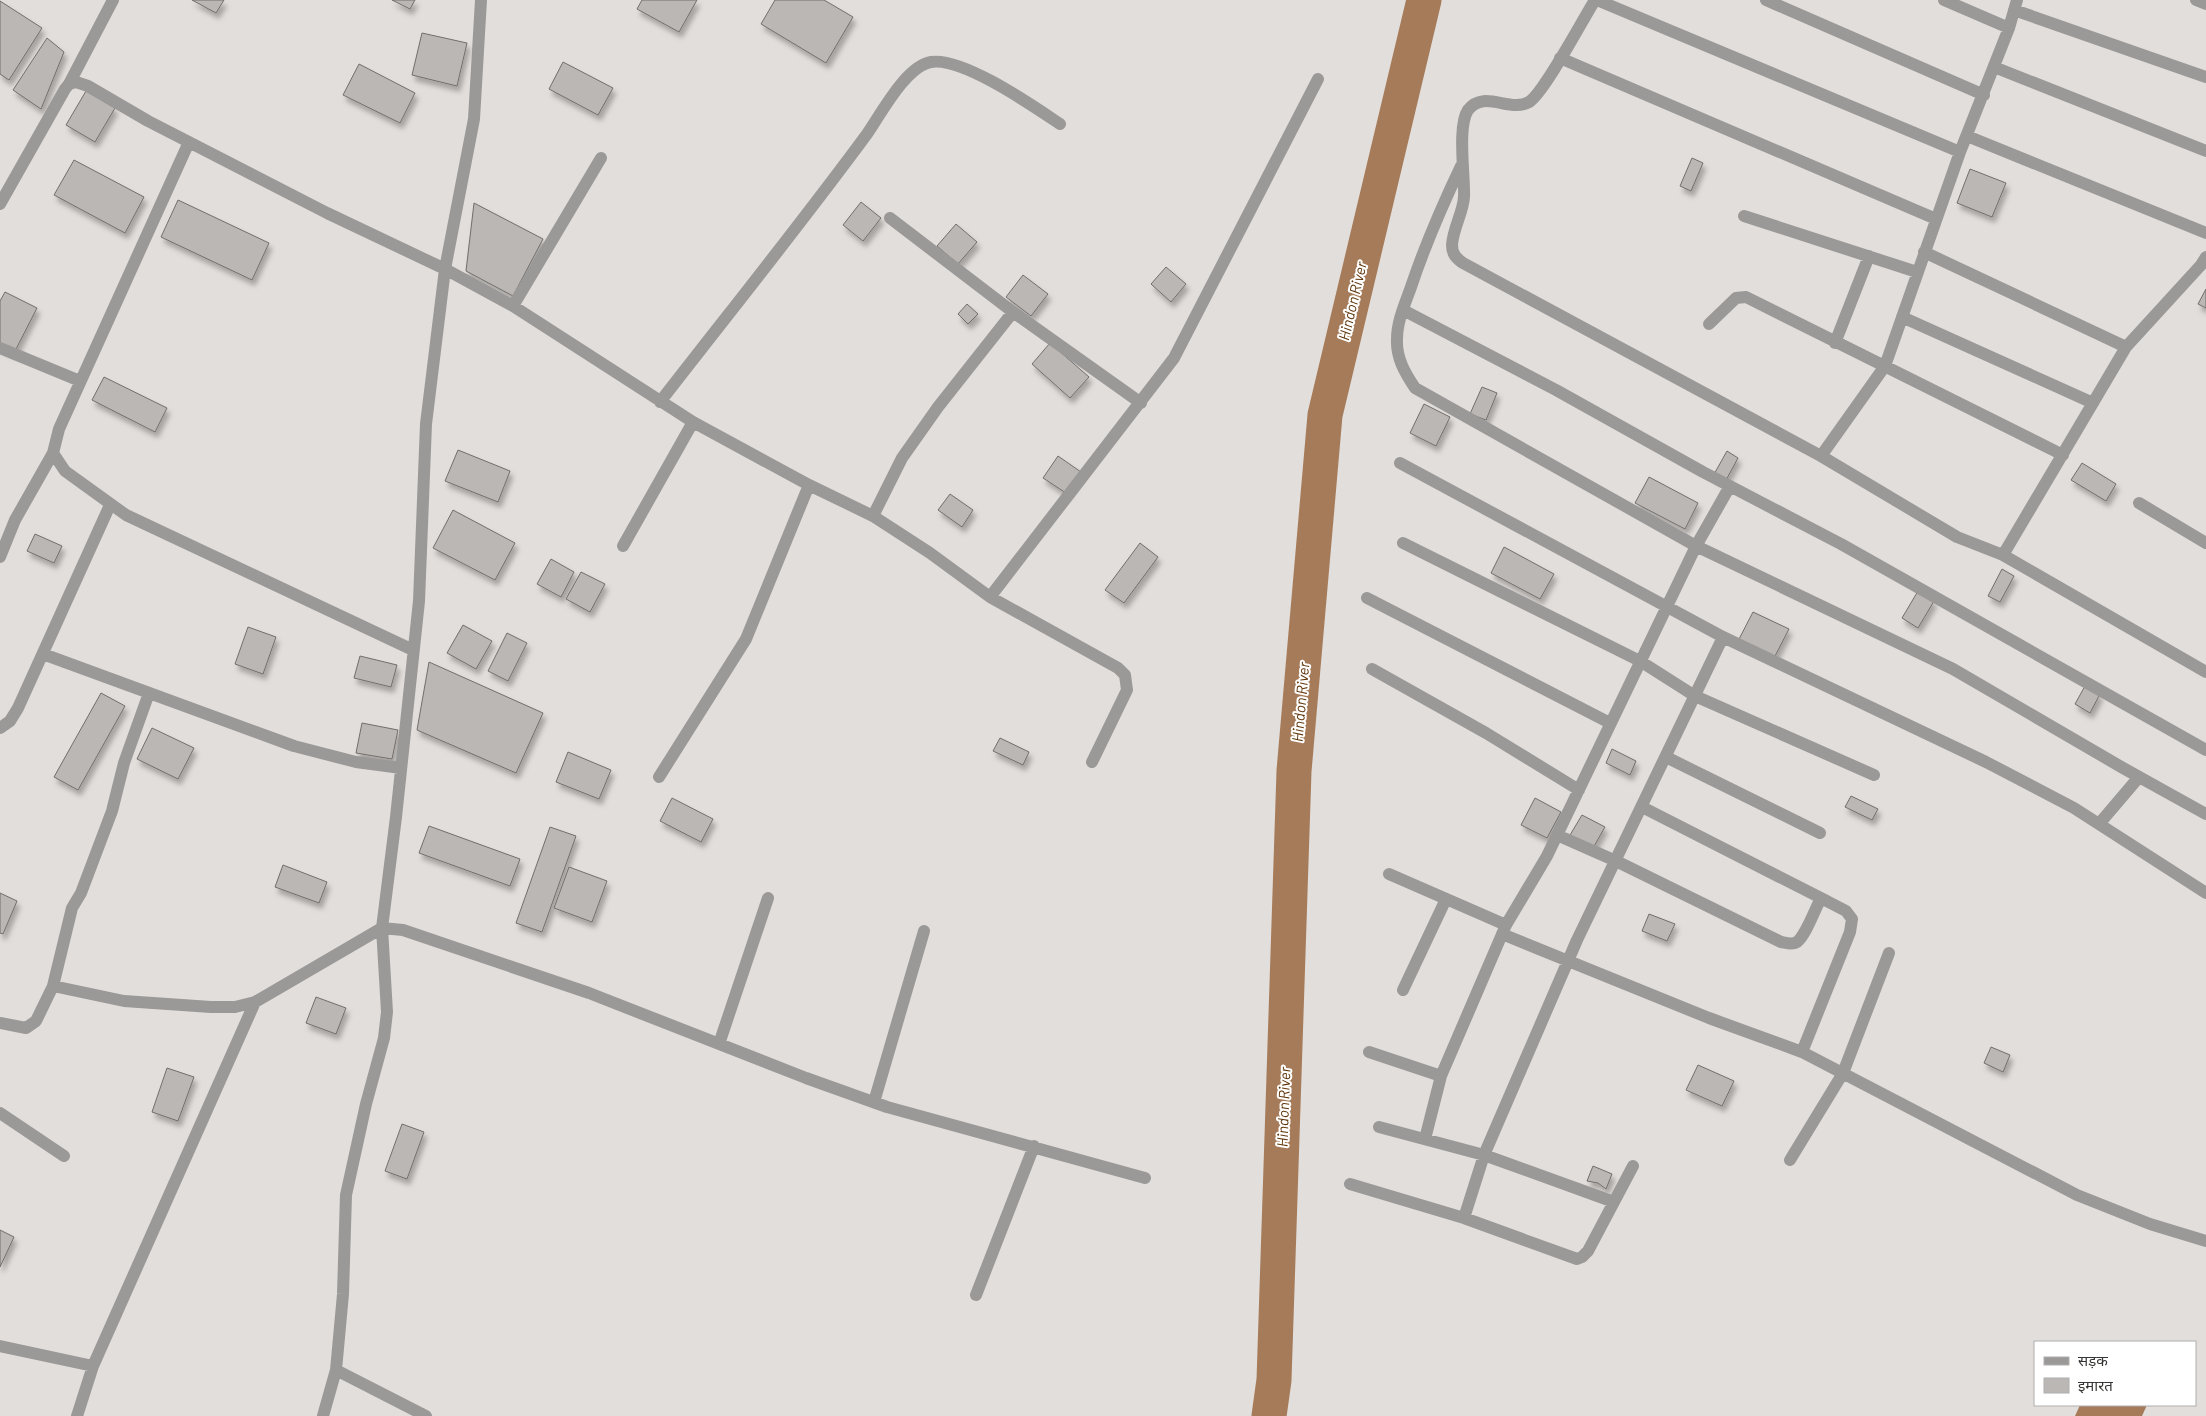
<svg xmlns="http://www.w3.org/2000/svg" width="2206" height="1416" viewBox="0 0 2206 1416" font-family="Barlow,'Noto Sans Devanagari',sans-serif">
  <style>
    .water { fill: #a67b59 }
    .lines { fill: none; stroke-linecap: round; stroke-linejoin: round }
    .river { stroke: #a67b59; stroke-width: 35 }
    .building { fill: #bab7b4; stroke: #716e6c; filter: url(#shadow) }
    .minor { stroke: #9b9998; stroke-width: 12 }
    .labels { text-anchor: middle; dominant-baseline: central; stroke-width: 4; stroke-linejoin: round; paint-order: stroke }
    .water-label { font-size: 15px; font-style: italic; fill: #60350a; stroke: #fff }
  </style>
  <defs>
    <filter id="shadow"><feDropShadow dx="3" dy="5.5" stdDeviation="2.5" flood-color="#0004"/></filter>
  </defs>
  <rect width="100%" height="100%" fill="#e2dedb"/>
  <path class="water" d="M2080 1405H2147L2142 1416H2075Z"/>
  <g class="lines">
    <path class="river" d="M1269 1416 1274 1380 1294 771 1325 415 1424 0"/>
  </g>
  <path class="building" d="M192 0H224L216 13Z
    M392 0H415L410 9Z
    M642 0H697L679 32 637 9Z
    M775 0H824L853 17 826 63 761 24Z
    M0 1 42 28 9 80 0 74Z
    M422 33 467 43 457 86 412 75Z
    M47 38 64 52 41 109 13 90Z
    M563 62 613 88 598 115 549 89Z
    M359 64 415 93 400 123 343 95Z
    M86 91 115 108 95 142 66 125Z
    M1692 158 1703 163 1691 191 1680 186Z
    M74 160 144 197 125 233 54 195Z
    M1970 169 2006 183 1992 217 1957 203Z
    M178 200 269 243 252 280 161 237Z
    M861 202 881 218 863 241 843 225Z
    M474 203 543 239 513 296 466 271Z
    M956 224 977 242 958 264 937 246Z
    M1166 267 1186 284 1171 302 1151 284Z
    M1023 275 1048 294 1031 316 1006 297Z
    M2206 289V308L2198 304Z
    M5 292 37 308 14 353 0 346V301Z
    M967 304 978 314 968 324 958 314Z
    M1050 343 1089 377 1070 398 1032 364Z
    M104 377 167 408 155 432 92 400Z
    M1482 387 1497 393 1486 420 1470 414Z
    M1424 404 1450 417 1436 446 1410 433Z
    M458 450 510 471 498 502 445 481Z
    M1727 451 1738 458 1725 482 1713 476Z
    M1058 456 1081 472 1066 493 1043 478Z
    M2082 463 2116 484 2106 501 2071 480Z
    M1649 477 1698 503 1685 529 1635 503Z
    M950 494 973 510 962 527 938 510Z
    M453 510 515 543 495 580 433 548Z
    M35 534 62 546 54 563 27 551Z
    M1140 543 1158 557 1124 603 1105 590Z
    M1504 547 1554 574 1540 599 1491 573Z
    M551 559 574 572 561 597 537 584Z
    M2002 569 2014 576 2000 602 1988 596Z
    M581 572 605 584 590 612 566 599Z
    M1918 591 1934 601 1918 628 1902 618Z
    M1753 612 1789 629 1774 658 1738 641Z
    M463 625 492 641 476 669 447 653Z
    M248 627 276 637 263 674 235 664Z
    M507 633 527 643 508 681 488 671Z
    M360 656 397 665 391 687 354 678Z
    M429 662 543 713 516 773 417 730Z
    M2085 686 2100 694 2090 713 2075 704Z
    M101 693 125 706 78 790 54 777Z
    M362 723 398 730 392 759 356 753Z
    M152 728 194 748 178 779 137 759Z
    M1000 738 1029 752 1023 765 993 751Z
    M1612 749 1636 761 1630 775 1606 763Z
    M568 752 611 770 599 799 556 782Z
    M1851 796 1878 809 1872 820 1845 807Z
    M672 798 713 819 701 842 660 821Z
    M1535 798 1561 812 1547 838 1521 825Z
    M1582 815 1605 827 1593 848 1570 835Z
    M429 826 520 859 510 886 419 853Z
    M550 827 576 836 542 932 516 923Z
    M283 865 327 882 319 903 275 887Z
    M569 867 607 881 592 922 554 908Z
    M0 893 17 901 3 934 0 933Z
    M1649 914 1675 924 1667 941 1642 931Z
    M316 997 346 1008 336 1034 306 1023Z
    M1991 1047 2010 1055 2003 1072 1984 1063Z
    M1698 1065 1734 1081 1722 1106 1686 1090Z
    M167 1068 194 1077 178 1121 152 1112Z
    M402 1124 424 1132 407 1179 385 1171Z
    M1593 1166 1612 1174 1606 1189 1598 1183 1587 1181Z
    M0 1230 14 1237 0 1267Z"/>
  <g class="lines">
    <path class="minor" d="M1595 0C1583 19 1544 93 1529 102 1510 113 1484 89 1468 110 1457 126 1465 177 1464 197 1463 213 1453 228 1452 245 1452 254 1456 258 1463 263L1821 456 1957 537 2003 555 2206 672
      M1597 0 1960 152
      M1766 0 1984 95
      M1944 0 2009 28
      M2196 0 2206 4
      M2014 10 2206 77
      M1560 58 1936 219
      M1994 67 2206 151
      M69 84 113 0
      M1967 136 2206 233
      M189 142 59 429 53 453 65 471 126 515 413 650
      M1461 166C1442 206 1425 245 1411 287 1405 304 1397 321 1397 339 1396 358 1405 373 1415 388L1696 546 1953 669 2123 768 2206 814
      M0 204 65 89 69 84 76 82 88 86 148 121 327 213 445 269 513 306 693 422 809 485 873 516 930 553 990 597 1118 668 1125 675 1127 690 1092 762
      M1744 216 1917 272
      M890 218 1013 312 1141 403
      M1924 252 2126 347
      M513 306 601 158
      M1403 310 1556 390 1703 472 1841 544 2206 750
      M1902 317 2093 403
      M1709 324 1736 298 1746 297 2063 455
      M1835 343 1869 256
      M0 348 80 381
      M660 402C729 313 800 225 867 134 881 114 906 66 931 62 963 57 1033 106 1060 124
      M1821 456 1885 366 1960 152 2009 28 2017 0
      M1400 463 1723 637 1986 762 2074 808 2206 893
      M2139 503 2206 543
      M873 516 902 458 938 407 1013 312
      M1403 543 1640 661 1695 696 1874 775
      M623 546 693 422
      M2003 555 2126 347 2201 265 2206 257
      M0 557 15 520 53 453
      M990 597 1174 358 1318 79
      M1367 598 1610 723
      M43 654 294 746 356 762 401 768
      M1372 669 1486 733 1579 790
      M0 728 10 721 18 708 110 505
      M1666 757 1820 833
      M659 777 746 639 809 485
      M2099 824 2139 777
      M1557 835 1616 861 1781 942C1787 943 1792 945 1797 942 1806 935 1815 909 1821 898L1642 807
      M1389 874 1506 925
      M1502 934 1709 1018 1802 1052 2077 1195 2150 1224 2206 1241
      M53 986 124 1001 211 1007H235L255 1002 382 928 403 930 589 993 806 1078 887 1107 1145 1178
      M1403 990 1446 899
      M0 1023 26 1028 36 1021 53 986 72 908 81 893 112 811 124 763 149 693
      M719 1044 768 898
      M1369 1052 1441 1076
      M1802 1052 1850 932 1852 919 1846 911 1821 898
      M874 1102 924 931
      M0 1113 64 1156
      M1379 1127 1484 1155 1614 1202
      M1425 1139 1441 1076 1506 925 1547 856 1696 546 1730 486
      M1790 1160 1843 1073 1889 953
      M1350 1184 1464 1218 1577 1259 1582 1257 1588 1251 1633 1166
      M1464 1218 1484 1155 1577 940 1723 637
      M976 1295 1034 1146
      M0 1346 93 1366
      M336 1370 426 1416
      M77 1416 93 1366 255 1002
      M323 1416 336 1370 343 1294 346 1195 366 1104 384 1038 387 1012 382 928 396 817 419 601 426 424 445 269 474 119 481 0"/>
  </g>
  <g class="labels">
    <g class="water-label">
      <text transform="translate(1352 301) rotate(-77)">Hindon River</text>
      <text transform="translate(1300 702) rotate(-85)">Hindon River</text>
      <text transform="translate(1283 1107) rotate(-88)">Hindon River</text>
    </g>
  </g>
  <rect x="2034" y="1341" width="162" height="65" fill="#ffffff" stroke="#afaeae"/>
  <rect x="2044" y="1357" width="25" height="8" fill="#9b9998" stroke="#afaeae"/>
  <text x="2078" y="1366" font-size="15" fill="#363534">सड़क</text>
  <rect x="2044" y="1378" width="25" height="15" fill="#bab7b4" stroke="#afaeae"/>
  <text x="2078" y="1391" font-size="15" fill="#363534">इमारत</text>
</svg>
